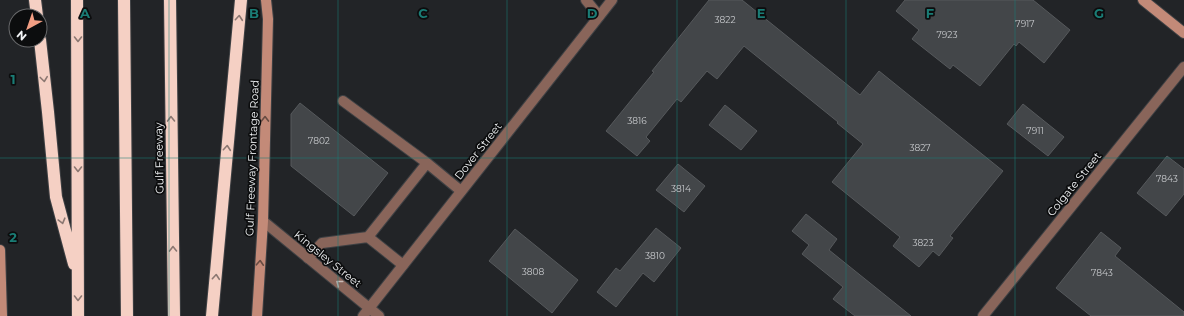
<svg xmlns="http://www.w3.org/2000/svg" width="1184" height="316" viewBox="0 0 1184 316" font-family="Montserrat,sans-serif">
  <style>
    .building { fill: #434649; stroke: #56595c }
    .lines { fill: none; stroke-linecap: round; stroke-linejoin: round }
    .service-casing { stroke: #3f4144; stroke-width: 12 }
    .minor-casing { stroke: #3f4144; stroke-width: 12 }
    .secondary-casing { stroke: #3f4144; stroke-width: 12 }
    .motorway-casing { stroke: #3f4144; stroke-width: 14 }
    .service { stroke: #89655a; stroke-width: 10 }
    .minor { stroke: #89655a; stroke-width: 10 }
    .secondary { stroke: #c38a78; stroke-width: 10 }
    .motorway { stroke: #f5d0c4; stroke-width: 12 }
    .oneway { stroke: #8c7872 }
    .oneway2 { stroke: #684c43 }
    .oneway3 { stroke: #c8bbb8 }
    .grid { fill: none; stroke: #1a7c75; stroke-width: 1; stroke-opacity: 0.55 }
    .labels { text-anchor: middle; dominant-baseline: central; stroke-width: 3.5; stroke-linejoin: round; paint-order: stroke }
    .number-label { font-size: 9px; fill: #c6c8cb }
    .street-label { font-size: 11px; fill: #f2f4f6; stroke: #0c0d0e }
    .grid-label { font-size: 13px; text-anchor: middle; font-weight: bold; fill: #1a7c75; stroke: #0c0d0e; stroke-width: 3.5; stroke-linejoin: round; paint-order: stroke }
  </style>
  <rect width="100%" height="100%" fill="#222427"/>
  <path class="building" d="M709 0H742L860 95 879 71 1003 171 950 236 953 238 939 256 933 251 919 267 893 246 900 237 832 182 863 144 837 123 838 122 744 46 717 79 707 71 681 102 677 99 646 137 650 141 637 156 606 131 654 72 652 71Z
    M905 0H1033L1070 30 1044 63 1019 42 1016 46 1014 44 980 86 953 65 950 69 912 39 919 30 896 11Z
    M300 103 388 173 354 216 291 166V114Z
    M1023 104 1064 137 1048 156 1007 124Z
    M725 105 757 131 741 150 709 125Z
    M1167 156 1184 169V194L1166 216 1137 193Z
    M678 164 705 186 684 212 656 190Z
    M806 214 837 239 829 250 911 316H855L833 299 843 287 802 254 809 245 792 231Z
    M656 228 681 248 654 282 643 273 616 307 597 292 616 268 620 271Z
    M515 229 578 280 552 313 489 261Z
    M1101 232 1121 248 1115 256 1184 312V316H1091L1056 288Z"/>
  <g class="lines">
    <g class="service-casing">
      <path id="service" d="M586 0 599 16
        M343 101 427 163
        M368 237 427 163 461 191
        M308 258 322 243 368 237 403 265"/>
    </g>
    <g class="minor-casing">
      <path id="minor" d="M263 221 379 316
        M363 316 612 0
        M983 316 1184 67"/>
    </g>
    <g class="secondary-casing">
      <path id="secondary" d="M1143 0 1184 33
        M0 250 2 316
        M257 316 263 221 268 19 266 0"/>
    </g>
    <g class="motorway-casing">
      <path id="motorway" d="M35 0 37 16
        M77 0 78 316
        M124 0 127 316
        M170 0 174 316
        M40 40 48 112 56 197 74 264
        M212 316 241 0"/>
    </g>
    <use href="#service" class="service"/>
    <use href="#minor" class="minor"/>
    <use href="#secondary" class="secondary"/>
    <use href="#motorway" class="motorway"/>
  </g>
  <defs><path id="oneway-chevron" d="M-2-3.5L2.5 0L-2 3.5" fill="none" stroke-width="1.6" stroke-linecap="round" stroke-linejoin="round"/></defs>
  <g class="oneway">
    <use href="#oneway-chevron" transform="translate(239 18) rotate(-85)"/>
    <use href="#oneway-chevron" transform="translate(78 39) rotate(90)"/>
    <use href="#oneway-chevron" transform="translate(44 79) rotate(83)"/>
    <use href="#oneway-chevron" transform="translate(171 119) rotate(-91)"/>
    <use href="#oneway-chevron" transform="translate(227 148) rotate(-85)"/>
    <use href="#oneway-chevron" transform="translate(78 169) rotate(90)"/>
    <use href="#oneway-chevron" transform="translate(62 221) rotate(75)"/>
    <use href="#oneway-chevron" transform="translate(173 249) rotate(-91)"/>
    <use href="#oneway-chevron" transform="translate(216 277) rotate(-85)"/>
    <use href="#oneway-chevron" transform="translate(78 298) rotate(90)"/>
  </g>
  <g class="oneway2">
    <use href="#oneway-chevron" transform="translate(265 119) rotate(-89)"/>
    <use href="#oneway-chevron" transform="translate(260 263) rotate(-87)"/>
  </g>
  <use class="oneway3" href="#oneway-chevron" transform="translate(339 283) rotate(-141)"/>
  <path class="grid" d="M169 0V316M338 0V316M507 0V316M677 0V316M846 0V316M1015 0V316M0 158H1184"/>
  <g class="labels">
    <g class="number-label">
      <text x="725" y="19">3822</text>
      <text x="1025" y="23">7917</text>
      <text x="947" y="34">7923</text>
      <text x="637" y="120">3816</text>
      <text x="1035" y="130">7911</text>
      <text x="319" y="140">7802</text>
      <text x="920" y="147">3827</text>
      <text x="1167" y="178">7843</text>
      <text x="681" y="188">3814</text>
      <text x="923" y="242">3823</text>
      <text x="655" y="255">3810</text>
      <text x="533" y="271">3808</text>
      <text x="1102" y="272">7843</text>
    </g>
    <g class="street-label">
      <text transform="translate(478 151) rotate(-52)">Dover Street</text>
      <text transform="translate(159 158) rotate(-91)">Gulf Freeway</text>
      <text transform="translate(252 158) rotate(-88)">Gulf Freeway Frontage Road</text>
      <text transform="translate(1074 184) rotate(-51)">Colgate Street</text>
      <text transform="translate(328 259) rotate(39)">Kingsley Street</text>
    </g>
  </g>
  <g class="grid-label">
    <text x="85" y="18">A</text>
    <text x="254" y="18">B</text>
    <text x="423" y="18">C</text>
    <text x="592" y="18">D</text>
    <text x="761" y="18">E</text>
    <text x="930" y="18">F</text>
    <text x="1099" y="18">G</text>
    <text x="13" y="84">1</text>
    <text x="13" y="242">2</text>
  </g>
  <g transform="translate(28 28) rotate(220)"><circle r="19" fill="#0c0d0e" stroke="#68696b"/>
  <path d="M0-3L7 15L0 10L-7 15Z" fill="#f39f84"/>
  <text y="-6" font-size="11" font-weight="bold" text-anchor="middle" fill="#f2f4f6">N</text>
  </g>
</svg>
